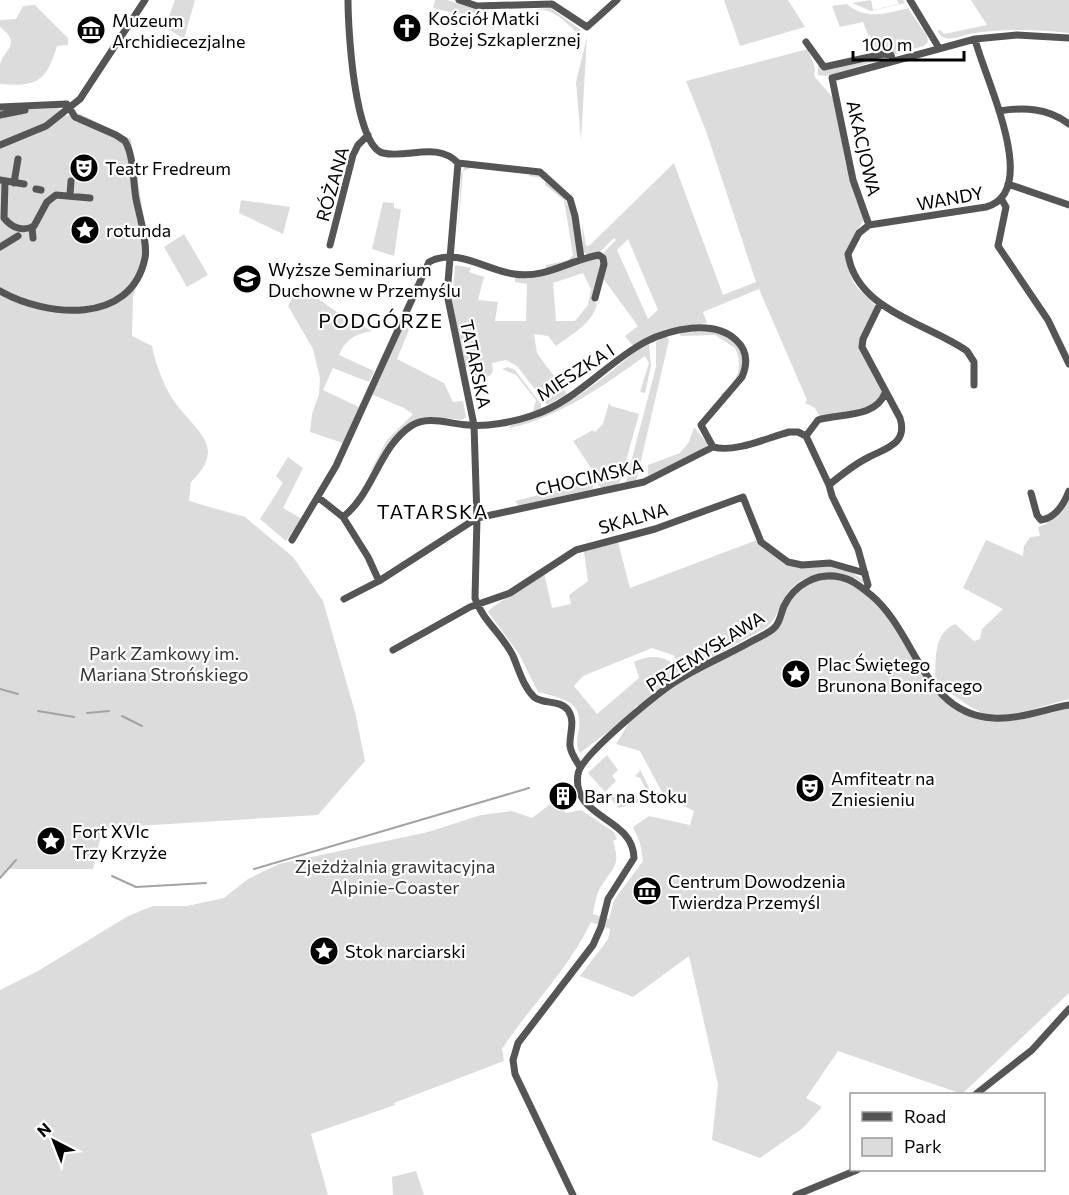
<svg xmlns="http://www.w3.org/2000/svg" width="1069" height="1195" viewBox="0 0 1069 1195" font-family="Commissioner,sans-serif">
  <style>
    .green { fill: #dcdcdc; fill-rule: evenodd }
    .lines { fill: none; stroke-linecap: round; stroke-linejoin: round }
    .stream { stroke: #a3a3a3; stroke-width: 2 }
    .street { stroke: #555; stroke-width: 7 }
    .labels { text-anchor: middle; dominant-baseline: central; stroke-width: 4.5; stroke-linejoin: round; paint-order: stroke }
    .poi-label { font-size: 18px; fill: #000; stroke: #fff; text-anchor: start }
    .street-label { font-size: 18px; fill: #000; stroke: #fff }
    .park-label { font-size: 18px; fill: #333; stroke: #fff }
    .neighbourhood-label { font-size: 20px; letter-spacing: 1.5px; fill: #000; stroke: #fff }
  </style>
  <rect width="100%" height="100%" fill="#fff"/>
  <path class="green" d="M175 0H195L184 39 165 27Z
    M435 0H447L484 12 457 14 433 8Z
    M724 0H788L805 27 740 46Z
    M871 0 873 10 899 4 897 0H903L905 3 871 11 852 3Z
    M971 0H1069V33C1036 30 1003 28 970 34 960 36 951 41 942 37L937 31 940 30 944 34 987 25Z
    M847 4C865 20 887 14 908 8L927 36 928 42 924 46 895 54 889 51 875 52 863 22 840 27 832 6Z
    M35 5 68 38V45L57 46C46 82 37 87 0 84 0 78 0 70 0 64 5 48 22 44 0 27V20L16 19 23 6Z
    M551 8 581 30 577 33C548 4 545 9 506 11Z
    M587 37 581 140 576 82Z
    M808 49 815 68 814 76 835 100 845 161 864 220C849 241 840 262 856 286 862 294 871 299 877 307L860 338 882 392 875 404 864 409 820 417 815 408 805 403 807 400 759 289 703 312 707 323 666 329 634 347 625 336 638 326 602 277V254L616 240 614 238 601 251 589 255 583 252 582 222 586 246 590 245 674 163 723 295 756 282 706 131 686 81ZM628 239 658 310 648 319 617 250Z
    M877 57H890L826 76 818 75V65L822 69 827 70Z
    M59 108 66 116 78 113 131 139 149 249 133 297 132 336 152 346C156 365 162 381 172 398 192 430 230 444 191 482L189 501 245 517 293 557 323 601 355 712 365 761 318 815 103 828 93 869H9L0 879V110Z
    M465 167H473L463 171 458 234 461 174Z
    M534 173C568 182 573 219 578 248V255L569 263 546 269V265L567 261 573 255 564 200 545 185V178L528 176Z
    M241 200 290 207 283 234 239 213Z
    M383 202 394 203V208L401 209 394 256 372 249Z
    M184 234 208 275 187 287 164 247Z
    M598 257 602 260 592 299 597 304C592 324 572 334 556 346L548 336 534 334 537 353 567 394 547 405 517 366 506 360 492 363 493 371 490 376 472 379 469 367 465 368 452 305 455 265 471 268 469 272 484 277 478 300 498 302 495 321H526L527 284 515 282V277H539ZM583 273 591 289 588 305 575 321H556L553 283Z
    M299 285 341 315 372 331C355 334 346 339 339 355L374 371 369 382 333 368 323 390 359 407 343 443 310 432 312 414 319 394 320 378 313 349 288 306Z
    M404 323 409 330 397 359 444 383 453 402 463 401 466 417 462 420C430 416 415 415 392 440 384 450 379 463 370 472L387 440 413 414 404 408 371 394Z
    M712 331C733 335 749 352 741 375 738 382 728 390 722 396L720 395C737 384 744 367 735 348L715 335 681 336 679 333Z
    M666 335 669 340 636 482 625 485 656 367V342Z
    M645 344H649L651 366 645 393 640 392 649 363 645 356C606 384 560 417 510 428V425C562 416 605 376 645 344Z
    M508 367 515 370 541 404V409L508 418 533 411 536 400 516 375 502 369Z
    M609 403 611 406 639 414 621 479 618 484 604 489 598 485 599 480 573 441 593 430 595 432 603 424Z
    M694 427 708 444 706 447 648 476V465L680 453 689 442Z
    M288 457 303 468 283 508 302 519 286 541 260 519 283 483 276 476Z
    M593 481V489L519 506 515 501Z
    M1069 499V699C1045 705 1016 717 990 715 975 713 946 690 935 680 936 660 933 633 955 624L974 641 980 639 982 629 1003 609 963 588 986 540 1023 556 1024 546 1030 537 1040 536 1038 527 1046 524Z
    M757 540 790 565 798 568 822 565 846 569 865 581 863 583C841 566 802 570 786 595 779 607 777 618 767 627L687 671 673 655 652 648 583 676 574 686 597 714 639 678 634 662C653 653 671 656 682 674L639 707 637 705 630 715 580 753C576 747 577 742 578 734 585 701 564 699 538 692L519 654 488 612C490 606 534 582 544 573L552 608 571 604 569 595 588 581 584 551 618 542 630 588Z
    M839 576 883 605 922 669 956 706 990 718 1069 705V993L962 1094 838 1051 806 1098 822 1107 803 1128 760 1158 712 1140 718 1084 689 956 633 997 580 976 608 939 610 929 591 922C569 969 530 1006 502 1049L504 1061 394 1103 395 1105 311 1134 328 1195H0V990L38 971 128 916 153 906H187L224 898 248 879 279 864 428 832 481 815 512 811 532 818 553 802 566 813 581 810 614 832 617 839 613 841C622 868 611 868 599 890 596 897 594 906 593 914L609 919 614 900 643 861 640 843 633 827 649 816 690 825 694 811 664 796 640 751 616 744 633 716 657 696 776 627 785 605 809 580Z
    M607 755 618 770 612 776 616 781 605 792 588 773Z
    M639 767 649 788 650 799 619 808 610 798 612 796 624 802 637 797 638 800 650 797 640 778 635 776 640 771Z
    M416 1171 424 1195H393L392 1177Z"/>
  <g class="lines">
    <path class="stream" d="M0 689 18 694
      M38 711 74 717
      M87 713 109 711
      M122 716 142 726
      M254 869 529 788
      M112 876 136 887 206 883
      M0 878 16 860"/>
    <path class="street" d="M348 0C348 26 354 146 383 153 407 159 437 141 458 163L447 294 474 425 477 518 475 598C482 620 503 635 513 656 519 670 523 686 534 697 544 705 559 699 568 710 576 722 569 734 570 746 571 754 576 760 580 767
      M459 0 477 6 552 4 587 27 617 0
      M910 0 939 48
      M806 42 824 67 883 54 891 55 893 61
      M0 107 67 104 75 117 116 135 125 141C134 156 133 182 136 199 139 214 148 244 145 258 131 326 46 317 0 291
      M999 111C1024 107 1048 108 1069 124
      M0 115 25 110
      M0 145 46 126 80 99 145 0
      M458 163 540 172 570 199 575 216 581 258
      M0 180 24 184
      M5 182 4 218C12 228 23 232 34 226L47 202 56 195 90 198
      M14 183 18 159
      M1008 184 1069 205
      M36 189 41 190
      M70 195 71 181
      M1002 200 1006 207 998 246 1048 320 1069 364
      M869 225 853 180 832 78 975 39 1017 35 1069 38
      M32 227 33 238
      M330 245 353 155 358 145 368 135
      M0 247 18 236
      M974 385V362L967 351C927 323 856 310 848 254L859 233 869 225 986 207C1043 192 983 75 975 39
      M806 436 829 485 832 496 858 549 868 585 865 590
      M806 436 818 420C839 413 875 419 885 393
      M829 485C841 475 855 464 869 457 887 448 908 443 900 418L862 347 863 339 880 304
      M1031 493 1037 515 1041 520C1055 518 1064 504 1069 491
      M319 498 343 517 368 557 379 581
      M343 517C373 494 379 447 411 426 428 415 449 424 468 425 487 427 513 422 531 416 576 402 606 363 645 342 670 329 713 319 736 340 747 350 748 363 742 377L701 425 713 447
      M292 540 336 466 429 262C456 247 486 270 514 274 546 279 569 260 599 255L603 258 604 264 595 298
      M344 599 379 581 477 518 644 482 713 447C735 453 767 438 789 432H798L806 436
      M393 650 470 607 510 593 576 550 655 529 743 497 761 542 788 562 802 565 830 563 865 573
      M976 1094 1032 1050 1069 1009
      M573 1195 515 1074 513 1060 518 1043 593 945 601 927 608 899 634 858C633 816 571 819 578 774 580 756 655 696 672 684 697 667 726 656 752 641 759 637 770 633 775 627 780 622 781 613 784 606 794 585 817 572 840 577 852 579 861 587 871 595 916 632 923 714 993 718 1018 720 1045 709 1069 705
      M796 1195 857 1170"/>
  </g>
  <defs>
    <g id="church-disc" transform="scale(1.5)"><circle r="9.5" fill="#000" stroke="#fff"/><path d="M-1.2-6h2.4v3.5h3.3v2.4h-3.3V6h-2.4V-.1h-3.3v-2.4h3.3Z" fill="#fff"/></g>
    <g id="museum-disc" transform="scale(1.5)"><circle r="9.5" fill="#000" stroke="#fff"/><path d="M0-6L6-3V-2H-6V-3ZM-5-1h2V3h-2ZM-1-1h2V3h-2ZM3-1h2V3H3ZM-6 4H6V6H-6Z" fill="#fff"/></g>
    <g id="theatre-disc" transform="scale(1.5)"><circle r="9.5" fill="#000" stroke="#fff"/><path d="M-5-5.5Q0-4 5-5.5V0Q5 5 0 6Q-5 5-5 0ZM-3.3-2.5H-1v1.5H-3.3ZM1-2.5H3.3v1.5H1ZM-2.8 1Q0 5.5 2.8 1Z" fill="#fff"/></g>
    <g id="sight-disc" transform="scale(1.5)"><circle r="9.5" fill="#000" stroke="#fff"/><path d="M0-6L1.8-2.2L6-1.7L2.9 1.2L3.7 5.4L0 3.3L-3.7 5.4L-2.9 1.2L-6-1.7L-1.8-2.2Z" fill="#fff"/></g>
    <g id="university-disc" transform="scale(1.5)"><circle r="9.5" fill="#000" stroke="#fff"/><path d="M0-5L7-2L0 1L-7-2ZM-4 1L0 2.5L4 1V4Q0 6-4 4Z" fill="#fff"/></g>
    <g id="building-disc" transform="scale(1.5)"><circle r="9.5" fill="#000" stroke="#fff"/><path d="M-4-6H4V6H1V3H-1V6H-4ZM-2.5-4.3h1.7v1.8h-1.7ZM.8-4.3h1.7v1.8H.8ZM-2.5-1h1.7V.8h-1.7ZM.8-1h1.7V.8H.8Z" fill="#fff"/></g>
  </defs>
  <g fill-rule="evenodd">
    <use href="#church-disc" x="407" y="28"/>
    <use href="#museum-disc" x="91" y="30"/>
    <use href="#theatre-disc" x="84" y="168"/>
    <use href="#sight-disc" x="85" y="230"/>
    <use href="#university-disc" x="247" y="279"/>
    <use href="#sight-disc" x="796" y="674"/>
    <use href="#theatre-disc" x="810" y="788"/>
    <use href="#building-disc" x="563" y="796"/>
    <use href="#sight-disc" x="51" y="841"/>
    <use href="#museum-disc" x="647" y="891"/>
    <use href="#sight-disc" x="324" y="951"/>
  </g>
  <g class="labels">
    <g class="poi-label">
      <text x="428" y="18">Kościół Matki<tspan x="428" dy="21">Bożej Szkaplerznej</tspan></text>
      <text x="112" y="20">Muzeum<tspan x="112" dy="21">Archidiecezjalne</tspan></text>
      <text x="105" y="168">Teatr Fredreum</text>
      <text x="106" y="230">rotunda</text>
      <text x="268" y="269">Wyższe Seminarium<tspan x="268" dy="21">Duchowne w Przemyślu</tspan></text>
      <text x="817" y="664">Plac Świętego<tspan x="817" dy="21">Brunona Bonifacego</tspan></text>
      <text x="831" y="778">Amfiteatr na<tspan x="831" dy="21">Zniesieniu</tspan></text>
      <text x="584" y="796">Bar na Stoku</text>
      <text x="72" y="831">Fort XVIc<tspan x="72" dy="21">Trzy Krzyże</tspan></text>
      <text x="668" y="881">Centrum Dowodzenia<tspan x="668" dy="21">Twierdza Przemyśl</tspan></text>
      <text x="345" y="951">Stok narciarski</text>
    </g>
    <g class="street-label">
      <text transform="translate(864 148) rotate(77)">AKACJOWA</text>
      <text transform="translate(332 184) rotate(-74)">RÓŻANA</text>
      <text transform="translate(950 198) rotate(-10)">WANDY</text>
      <text transform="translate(476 364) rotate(78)">TATARSKA</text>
      <text transform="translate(575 372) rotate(-33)">MIESZKA I</text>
      <text transform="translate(589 477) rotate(-13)">CHOCIMSKA</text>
      <text transform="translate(633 518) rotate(-16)">SKALNA</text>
      <text transform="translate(705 651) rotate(-32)">PRZEMYSŁAWA</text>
    </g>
    <g class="park-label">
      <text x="164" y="653">Park Zamkowy im.<tspan x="164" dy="21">Mariana Strońskiego</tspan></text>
      <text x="395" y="866">Zjeżdżalnia grawitacyjna<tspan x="395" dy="21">Alpinie-Coaster</tspan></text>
    </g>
    <g class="neighbourhood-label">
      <text x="381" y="320">PODGÓRZE</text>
      <text x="433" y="511">TATARSKA</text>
    </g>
  </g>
  <rect x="850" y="1093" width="195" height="78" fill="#ffffff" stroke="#999999" stroke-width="1.5"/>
  <rect x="862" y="1112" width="30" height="9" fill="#555555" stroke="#999999" stroke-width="1.5"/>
  <text x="904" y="1123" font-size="18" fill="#000000">Road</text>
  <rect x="862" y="1138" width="30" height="18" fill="#dcdcdc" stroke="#999999" stroke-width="1.5"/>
  <text x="904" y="1153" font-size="18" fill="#000000">Park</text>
  <g transform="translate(54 1141) rotate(318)" stroke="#ffffff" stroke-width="4.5" paint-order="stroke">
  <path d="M0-4.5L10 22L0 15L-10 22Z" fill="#000000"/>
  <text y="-9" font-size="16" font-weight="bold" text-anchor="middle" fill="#000000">N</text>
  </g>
  <path d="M853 51v9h111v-9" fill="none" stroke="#000000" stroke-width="3"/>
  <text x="862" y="51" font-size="18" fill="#000000" stroke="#ffffff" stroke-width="4.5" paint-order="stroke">100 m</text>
</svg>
